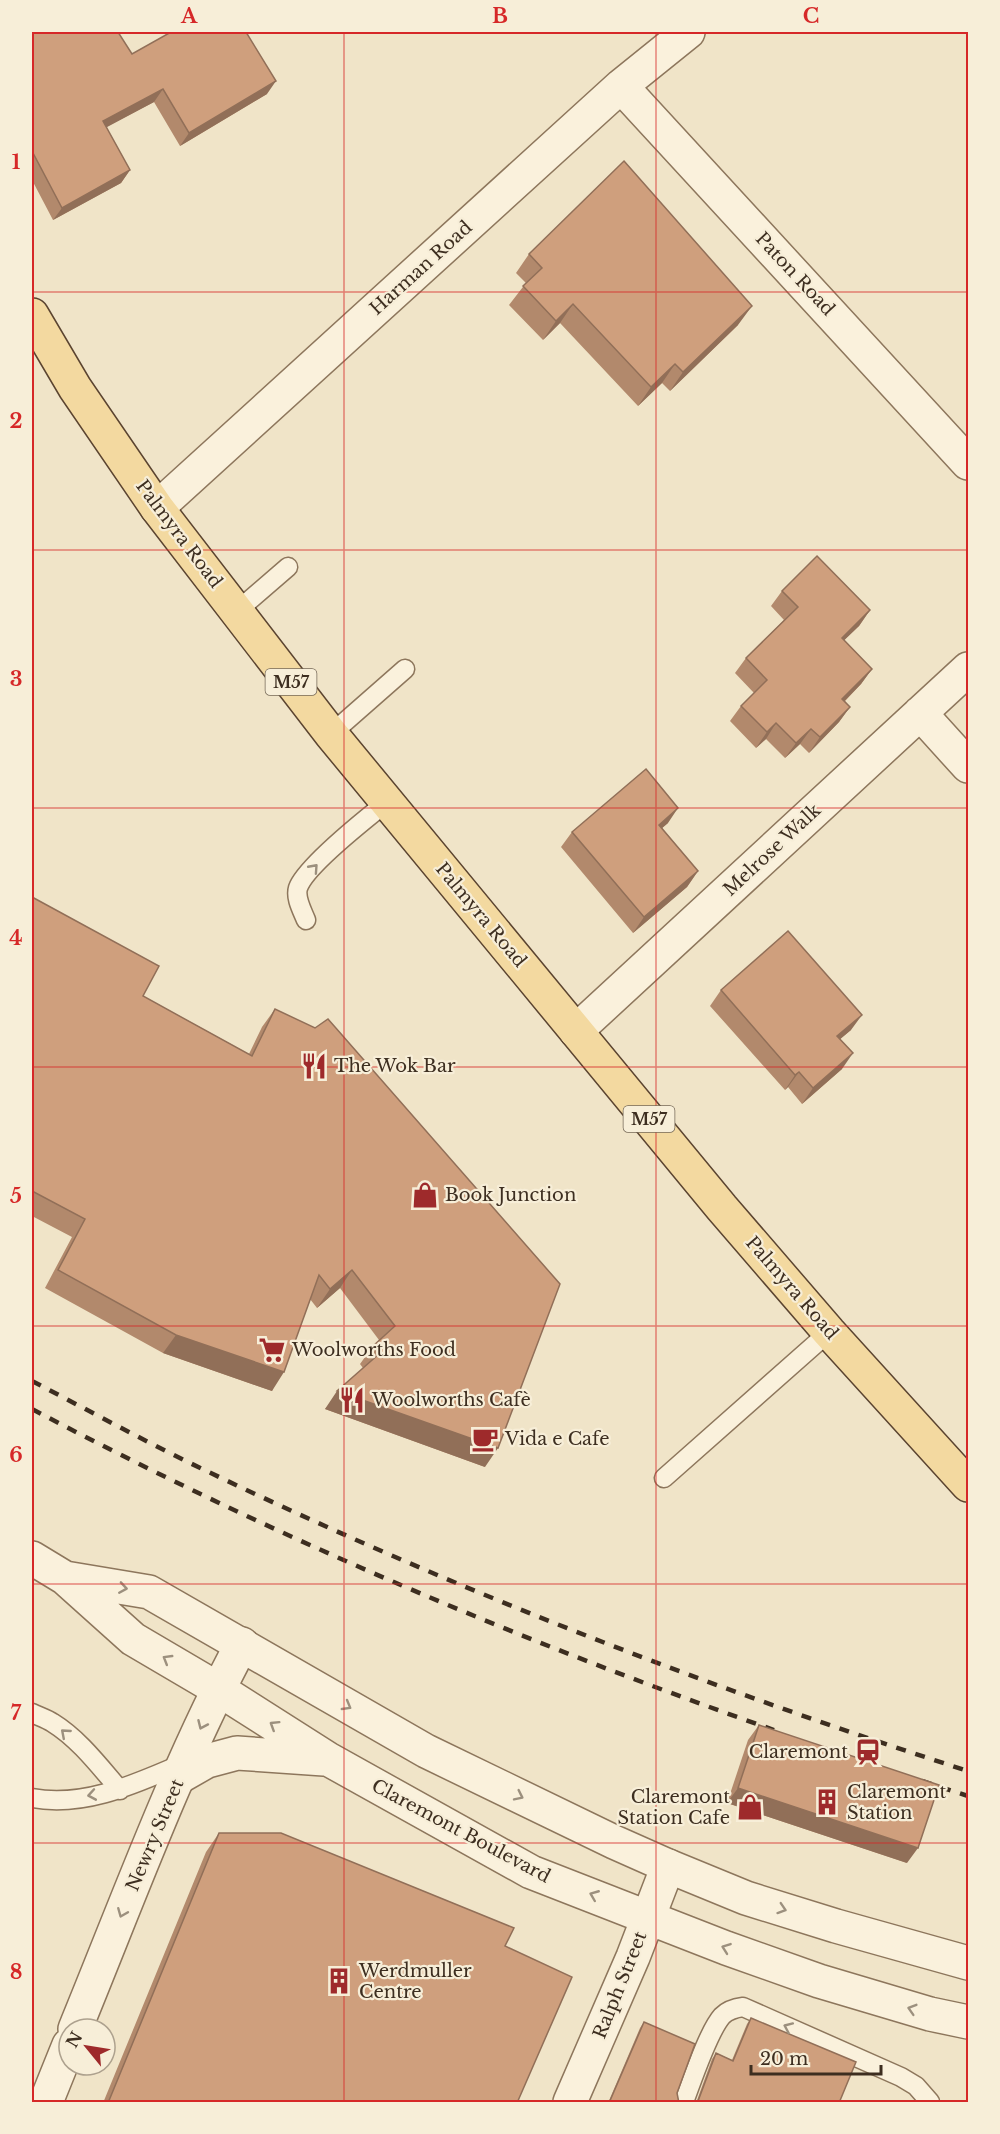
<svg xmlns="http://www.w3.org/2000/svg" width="1000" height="2134" viewBox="0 0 1000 2134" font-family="'Libre Baskerville',serif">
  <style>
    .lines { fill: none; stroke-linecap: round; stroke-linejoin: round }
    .service-casing { stroke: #8d765c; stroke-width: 21 }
    .minor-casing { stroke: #8d765c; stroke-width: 36 }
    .tertiary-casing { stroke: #8d765c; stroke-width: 36 }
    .primary-casing { stroke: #5b4430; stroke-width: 36 }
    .service { stroke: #faf1dc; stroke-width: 18 }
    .minor { stroke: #faf1dc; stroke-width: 33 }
    .tertiary { stroke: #faf1dc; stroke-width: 33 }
    .primary { stroke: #f3d9a0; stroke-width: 33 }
    .rail { stroke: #3d2e20; stroke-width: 4.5; stroke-dasharray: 10 10; stroke-linecap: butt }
    .wall { fill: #b2896c }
    .shaded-wall { fill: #916f58 }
    .building { fill: #cf9f7d; stroke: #916f58; stroke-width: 1.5 }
    .oneway { stroke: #9c907e }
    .grid { fill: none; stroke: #d62828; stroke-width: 1.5; stroke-opacity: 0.55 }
    .labels { text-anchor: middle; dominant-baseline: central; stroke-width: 4.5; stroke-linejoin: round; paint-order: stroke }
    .shield { fill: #f7eed8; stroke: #756857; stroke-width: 1.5 }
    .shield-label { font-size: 16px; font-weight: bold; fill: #3d2e20 }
    .street-label { font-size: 18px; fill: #3d2e20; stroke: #f7eed8 }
    .poi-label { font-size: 18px; fill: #3d2e20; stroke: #f7eed8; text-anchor: start }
    .neatline { fill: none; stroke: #d62828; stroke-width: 2 }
    .grid-label { font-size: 20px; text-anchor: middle; font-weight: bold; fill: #d62828 }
  </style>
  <rect width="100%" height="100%" fill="#f0e4c8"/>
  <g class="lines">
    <g class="service-casing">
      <path id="service" d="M237 611 288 567
        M331 734 405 669
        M306 920C302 910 295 898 298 888 305 867 368 817 387 802
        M664 1478 829 1332
        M32 1713C38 1716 47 1719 53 1723 79 1739 100 1767 120 1790
        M32 1798C85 1808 137 1783 184 1763
        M684 2102C692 2081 708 2032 722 2016 728 2010 735 2008 743 2007L901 2077 916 2086 930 2102"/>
    </g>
    <g class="minor-casing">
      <path id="minor" d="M621 86 968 463
        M157 508 621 86 688 32
        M920 713 968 766
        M576 1031 968 669
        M75 2029C128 1900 176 1767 242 1644
        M46 2102 69 2045
        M570 2102 633 1957 668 1866"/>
    </g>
    <g class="tertiary-casing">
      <path id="tertiary" d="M32 1558 65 1578 133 1639 218 1689 328 1759 531 1872 726 1948 819 1981 930 2014 968 2022
        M65 1578 149 1592 426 1751 614 1842 668 1866 746 1898 836 1926 968 1963
        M179 1777 207 1761 237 1753 324 1759"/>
    </g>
    <g class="primary-casing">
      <path id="primary" d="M32 315 75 388 157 508 331 734 722 1208 829 1332 968 1485"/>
    </g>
    <use href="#service" class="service"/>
    <use href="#minor" class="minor"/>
    <use href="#tertiary" class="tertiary"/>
    <use href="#primary" class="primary"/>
    <path class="rail" d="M32 1381C84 1408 137 1437 190 1463 442 1585 703 1686 968 1771
      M32 1409C270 1535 520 1641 774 1730
      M922 1781 968 1796"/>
  </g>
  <path class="wall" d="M32 32 132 54 267 94 180 146 154 102 106 127 130 170 121 183 53 220 32 180Z
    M529 254 738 325 670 391 662 383 638 406 560 323 543 340 509 305 526 283 516 273Z
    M782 591 870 610 859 626 844 640 872 669 861 684 845 701 850 707 839 722 809 753 800 744 785 758 766 739 756 748 730 721 741 706 754 693 735 673 746 658 784 620 771 606Z
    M668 823 662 828 698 871 687 887 633 933 561 847 572 832Z
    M32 897 143 996 249 1054 262 1027 275 1009 485 1467 325 1409 363 1368 360 1364 373 1346 379 1340 340 1288 317 1308 310 1299 272 1391 163 1353 45 1288 72 1237 32 1216Z
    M721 990 851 1030 840 1039 842 1069 802 1104 788 1087 785 1090 710 1006Z
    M759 1725 907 1863 727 1803 748 1740Z
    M219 1833 505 1946 517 2103H103L206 1852Z
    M751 2018 839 2103H696L712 2059 716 2053 732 2060 747 2024Z
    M644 2022 677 2093 679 2103H608L640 2028Z"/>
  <path class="shaded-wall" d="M276 81 267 94 180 146 189 133Z
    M163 89 154 102 94 134 103 121Z
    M130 170 121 183 53 220 62 208Z
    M573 304 560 323 543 340 556 321Z
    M752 306 738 325 670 391 683 372Z
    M675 364 662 383 638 406 651 387Z
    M870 610 859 626 831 653 842 638Z
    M872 669 861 684 832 714 842 699Z
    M850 707 839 722 809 753 820 737Z
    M776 723 766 739 756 748 767 732Z
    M811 729 800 744 785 758 796 743Z
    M678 808 668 823 648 840 659 825Z
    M698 871 687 887 633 933 644 917Z
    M862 1015 851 1030 826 1051 837 1036Z
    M853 1053 842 1069 802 1104 813 1088Z
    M799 1072 788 1087 785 1090 795 1075Z
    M352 1270 340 1288 317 1308 330 1289Z
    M176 1335 284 1372 272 1391 163 1353Z
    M337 1391 498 1448 485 1467 325 1409Z
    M738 1788 918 1848 907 1863 727 1803Z"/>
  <path class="building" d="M32 32H118L132 54 171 32H246L276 81 189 133 163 89 103 121 130 170 62 208 32 151Z
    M624 161 752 306 683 372 675 364 651 387 573 304 556 321 523 286 542 268 529 254Z
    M817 556 870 610 842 638 872 669 842 699 850 707 820 737 811 729 796 743 776 723 767 732 741 706 767 680 746 658 798 607 782 591Z
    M646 769 678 808 659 825 698 871 644 917 572 832Z
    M32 897 159 966 143 996 252 1056 275 1009 315 1028 328 1019 560 1284 498 1448 337 1391 379 1354 373 1346 395 1326 352 1270 330 1289 319 1275 284 1372 176 1335 58 1270 85 1219 32 1191Z
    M788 931 862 1015 837 1036 853 1053 813 1088 799 1072 795 1075 721 990Z
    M759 1725 939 1785 918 1848 738 1788Z
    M219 1833H281L514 1928 505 1946 572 1977 517 2103H108Z
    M751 2018 856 2062 839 2103H696L698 2101 716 2053 733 2061Z
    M644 2022 695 2044 677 2093 679 2103H609Z"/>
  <defs><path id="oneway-chevron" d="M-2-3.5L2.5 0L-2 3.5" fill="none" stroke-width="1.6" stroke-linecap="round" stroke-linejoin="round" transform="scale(1.5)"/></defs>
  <g class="oneway">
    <use href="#oneway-chevron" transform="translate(314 868) rotate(-48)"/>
    <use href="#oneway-chevron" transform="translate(123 1588) rotate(9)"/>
    <use href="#oneway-chevron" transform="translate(167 1659) rotate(-149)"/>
    <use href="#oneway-chevron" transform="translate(347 1706) rotate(30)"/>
    <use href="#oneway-chevron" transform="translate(202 1725) rotate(114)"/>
    <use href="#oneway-chevron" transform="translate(274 1725) rotate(-148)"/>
    <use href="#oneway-chevron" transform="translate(65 1733) rotate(-139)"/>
    <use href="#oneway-chevron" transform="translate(92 1795) rotate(170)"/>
    <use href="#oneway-chevron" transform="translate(519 1796) rotate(26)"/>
    <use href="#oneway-chevron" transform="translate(594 1895) rotate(-158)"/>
    <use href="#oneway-chevron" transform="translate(782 1909) rotate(18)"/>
    <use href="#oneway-chevron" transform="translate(122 1913) rotate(112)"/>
    <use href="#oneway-chevron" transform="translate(726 1948) rotate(-160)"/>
    <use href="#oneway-chevron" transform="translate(912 2009) rotate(-163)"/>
    <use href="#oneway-chevron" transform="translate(788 2027) rotate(-156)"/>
  </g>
  <path class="grid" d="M344 32V2102M656 32V2102M32 292H968M32 550H968M32 808H968M32 1067H968M32 1326H968M32 1584H968M32 1843H968"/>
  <defs>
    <g id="restaurant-bare" transform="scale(2.07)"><path d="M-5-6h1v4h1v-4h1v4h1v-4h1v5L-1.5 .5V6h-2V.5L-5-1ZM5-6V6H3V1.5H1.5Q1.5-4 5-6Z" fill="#9e2a2b" stroke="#f7eed8" stroke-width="2.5" paint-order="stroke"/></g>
    <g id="shop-bare" transform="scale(2.07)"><path d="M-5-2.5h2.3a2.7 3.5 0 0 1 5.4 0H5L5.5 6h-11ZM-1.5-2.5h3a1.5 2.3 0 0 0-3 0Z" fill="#9e2a2b" stroke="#f7eed8" stroke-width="2.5" paint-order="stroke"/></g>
    <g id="supermarket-bare" transform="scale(2.07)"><path d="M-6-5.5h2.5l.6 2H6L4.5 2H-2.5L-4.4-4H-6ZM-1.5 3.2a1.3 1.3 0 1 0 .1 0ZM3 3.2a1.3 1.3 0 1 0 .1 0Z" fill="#9e2a2b" stroke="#f7eed8" stroke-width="2.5" paint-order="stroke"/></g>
    <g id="cafe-bare" transform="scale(2.07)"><path d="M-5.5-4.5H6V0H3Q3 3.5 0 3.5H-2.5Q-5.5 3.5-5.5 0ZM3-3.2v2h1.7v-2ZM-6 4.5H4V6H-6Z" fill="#9e2a2b" stroke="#f7eed8" stroke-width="2.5" paint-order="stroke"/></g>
    <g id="station-bare" transform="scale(2.07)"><path d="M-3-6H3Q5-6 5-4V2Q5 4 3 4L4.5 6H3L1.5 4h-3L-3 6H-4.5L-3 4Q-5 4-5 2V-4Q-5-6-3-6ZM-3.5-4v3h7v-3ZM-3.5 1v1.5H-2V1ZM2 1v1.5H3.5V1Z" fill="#9e2a2b" stroke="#f7eed8" stroke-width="2.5" paint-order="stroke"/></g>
    <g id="building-bare" transform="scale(2.07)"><path d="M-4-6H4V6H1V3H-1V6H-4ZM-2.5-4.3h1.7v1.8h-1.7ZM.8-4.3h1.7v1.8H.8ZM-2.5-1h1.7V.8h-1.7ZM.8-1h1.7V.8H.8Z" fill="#9e2a2b" stroke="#f7eed8" stroke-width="2.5" paint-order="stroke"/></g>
  </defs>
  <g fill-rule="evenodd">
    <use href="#restaurant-bare" x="314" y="1066"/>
    <use href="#shop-bare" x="425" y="1195"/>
    <use href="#supermarket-bare" x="272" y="1350"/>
    <use href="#restaurant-bare" x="352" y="1400"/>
    <use href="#cafe-bare" x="485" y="1439"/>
    <use href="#station-bare" x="868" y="1752"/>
    <use href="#building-bare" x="827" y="1802"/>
    <use href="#shop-bare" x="750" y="1807"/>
    <use href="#building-bare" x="339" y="1981"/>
  </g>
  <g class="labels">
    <g class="shield">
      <rect x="265.5" y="669" width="51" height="26" rx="4.5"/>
      <rect x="623.5" y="1106" width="51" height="26" rx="4.5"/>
    </g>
    <g class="shield-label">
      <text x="291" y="682">M57</text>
      <text x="649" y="1119">M57</text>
    </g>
    <g class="street-label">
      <text transform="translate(421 268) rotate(-42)">Harman Road</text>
      <text transform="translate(795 274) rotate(47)">Paton Road</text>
      <text transform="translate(179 534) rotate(53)">Palmyra Road</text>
      <text transform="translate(772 850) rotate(-43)">Melrose Walk</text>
      <text transform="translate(481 915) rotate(50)">Palmyra Road</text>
      <text transform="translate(792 1288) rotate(49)">Palmyra Road</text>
      <text transform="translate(461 1831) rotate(28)">Claremont Boulevard</text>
      <text transform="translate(155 1835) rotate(-67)">Newry Street</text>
      <text transform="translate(620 1985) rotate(-68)">Ralph Street</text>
    </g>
    <g class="poi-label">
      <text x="334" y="1066">The Wok Bar</text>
      <text x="445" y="1195">Book Junction</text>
      <text x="292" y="1350">Woolworths Food</text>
      <text x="372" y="1400">Woolworths Cafè</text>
      <text x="505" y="1439">Vida e Cafe</text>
      <text x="848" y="1752" text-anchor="end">Claremont</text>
      <text x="847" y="1792">Claremont<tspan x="847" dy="21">Station</tspan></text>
      <text x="730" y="1797" text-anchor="end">Claremont<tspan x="730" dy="21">Station Cafe</tspan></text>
      <text x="359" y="1971">Werdmuller<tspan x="359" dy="21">Centre</tspan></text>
    </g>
  </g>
  <rect width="1000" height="2134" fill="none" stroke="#f7eed8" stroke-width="66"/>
  <g transform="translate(87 2047) rotate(300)"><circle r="28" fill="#f7eed8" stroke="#ada18e" stroke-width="1.5"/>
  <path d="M0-4.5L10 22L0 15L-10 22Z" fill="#9e2a2b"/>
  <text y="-9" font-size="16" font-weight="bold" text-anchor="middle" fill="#3d2e20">N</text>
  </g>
  <path d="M751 2065v9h130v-9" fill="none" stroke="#3d2e20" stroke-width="3"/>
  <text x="760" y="2065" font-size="18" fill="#3d2e20" stroke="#f7eed8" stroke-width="4.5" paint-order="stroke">20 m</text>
  <rect x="33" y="33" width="934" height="2068" class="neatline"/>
  <g class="grid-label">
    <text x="189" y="23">A</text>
    <text x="500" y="23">B</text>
    <text x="811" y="23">C</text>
    <text x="16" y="169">1</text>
    <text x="16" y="428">2</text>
    <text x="16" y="686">3</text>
    <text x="16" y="945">4</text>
    <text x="16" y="1203">5</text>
    <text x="16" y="1462">6</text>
    <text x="16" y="1720">7</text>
    <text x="16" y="1979">8</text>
  </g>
</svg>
